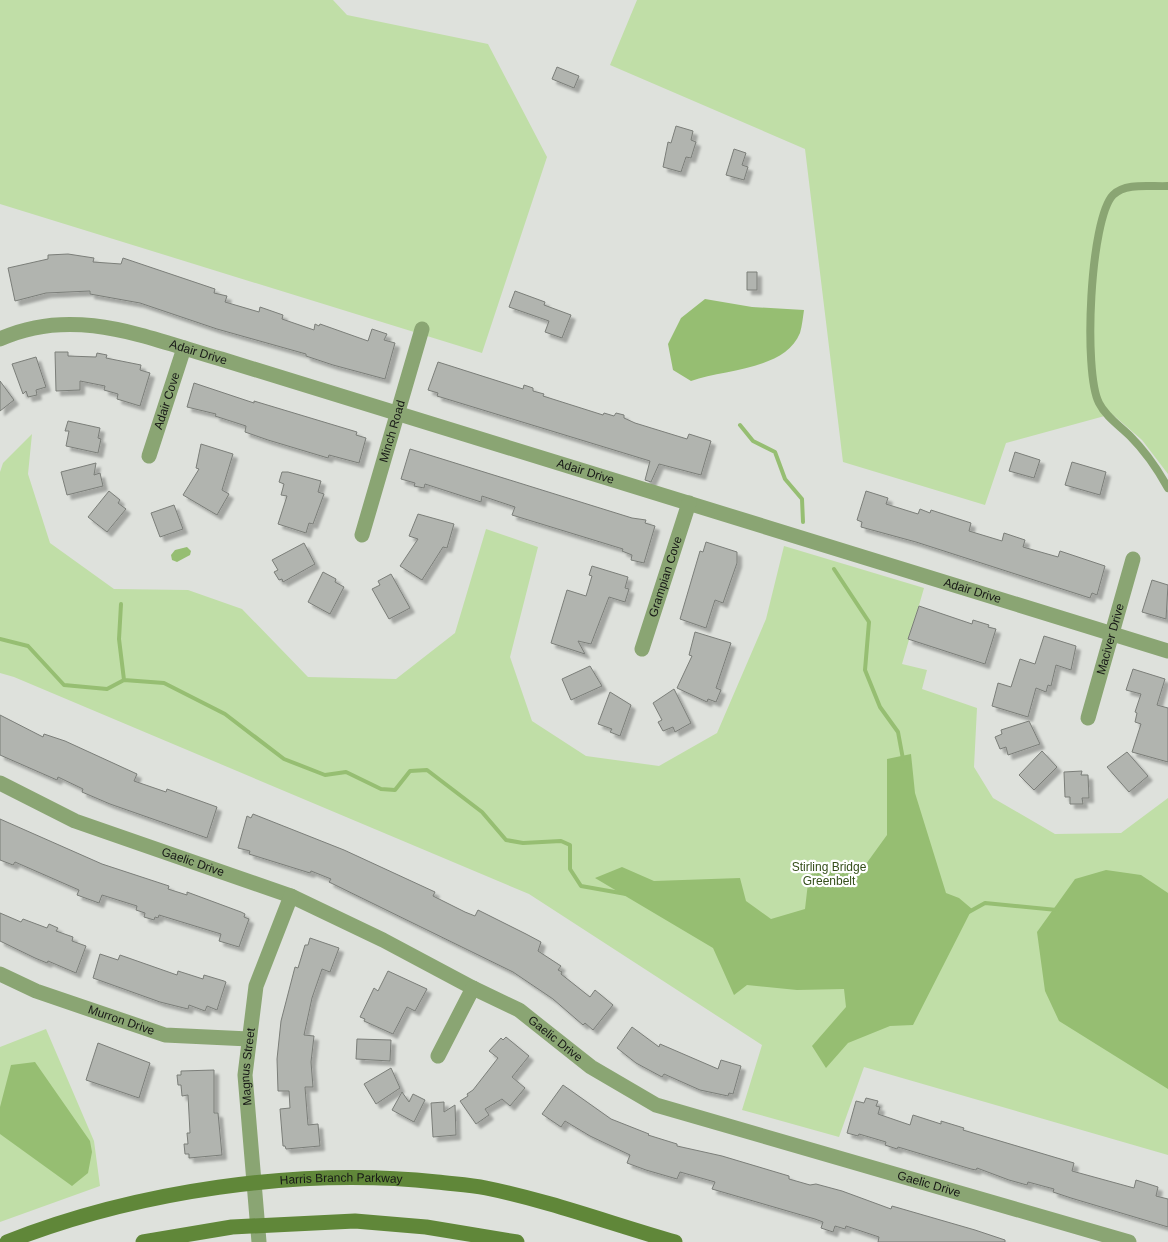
<svg xmlns="http://www.w3.org/2000/svg" width="1168" height="1242" viewBox="0 0 1168 1242" font-family="Arial,sans-serif">
  <style>
    .green { fill: #c0dea7 }
    .water { fill: #96be72 }
    .lines { fill: none; stroke-linecap: round; stroke-linejoin: round }
    .stream { stroke: #96be72; stroke-width: 4 }
    .building { fill: #b1b4af; stroke: #7b7e79; filter: url(#shadow) }
    .lane { stroke: #8aa573; stroke-width: 8 }
    .street { stroke: #8aa573; stroke-width: 15 }
    .secondary { stroke: #608739; stroke-width: 15 }
    .labels { text-anchor: middle; dominant-baseline: central; stroke-width: 4.5; stroke-linejoin: round; paint-order: stroke }
    .street-label { font-size: 12px; fill: #171816; stroke: #fff }
    .park-label { font-size: 12px; fill: #344e19; stroke: #fff }
  </style>
  <defs>
    <filter id="shadow"><feDropShadow dx="4.5" dy="4.5" stdDeviation="1" flood-color="#0004"/></filter>
  </defs>
  <rect width="100%" height="100%" fill="#dee1dc"/>
  <path class="green" d="M0 0H333L347 15 488 44 547 157 482 353 0 204Z
    M637 0H1168V474L1142 440 1112 414 1006 443 985 505 843 462 805 149 610 65Z
    M32 434 28 474 50 543 114 589 188 590 242 609 308 677 396 679 455 633 486 529 538 547 510 657 532 721 586 756 659 766 717 733 766 619 784 546 924 588 902 664 927 670 922 689 977 708 974 767 993 798 1055 834 1121 833 1168 798V1155L864 1067 839 1137 742 1110 762 1045 529 894 14 677 0 673V472L3 463Z
    M46 1029 94 1141 100 1186 0 1222V1047Z"/>
  <path class="water" d="M705 299 752 307 804 310C803 317 802 326 800 333 785 370 725 369 691 381L673 370 668 344 681 318Z
    M187 547 191 551 190 555 177 562 172 560 171 555 175 550Z
    M911 754 915 793 946 893 959 898 972 909 913 1025 890 1026 848 1043 826 1068 812 1046 846 1007 844 989 797 990 747 985 734 995 713 948 595 878 622 867 654 881 740 878 746 901 771 919 805 909 809 874 866 864 887 835V759Z
    M1106 870 1141 875 1168 893V1089L1059 1021 1045 991 1037 932 1075 879Z
    M35 1062 90 1141 92 1152 88 1173 72 1186 0 1134V1107L11 1065Z"/>
  <g class="lines">
    <path class="stream" d="M740 425 753 441 775 452 785 479 802 499 803 522
      M834 569 869 622 865 670 880 707 898 732 903 759
      M121 604 119 639 124 680
      M0 639 28 646 64 685 107 689 124 680 164 683 225 714 284 759 325 775 346 772 381 789 395 790 410 771 427 770 482 812 506 840 523 843 561 841 570 845V869L581 886 626 894
      M967 913 985 903 1057 910"/>
  </g>
  <path class="building" d="M557 67 579 76 574 88 552 79Z
    M676 126 693 131 691 140 696 142 691 158 686 157 681 172 663 167 668 142 671 143Z
    M734 149 746 153 742 165 748 167 744 180 726 175Z
    M68 254 94 258 93 262 121 264 123 258 215 289 214 293 227 296 225 302 259 312 260 307 283 315 282 319 314 330 315 324 319 326 320 324 368 341 372 329 387 334 384 340 395 343 385 379 333 365 306 356V354L217 329 140 303 90 294V291L46 293 15 301 8 268 48 259V255Z
    M747 272H757V290H747Z
    M515 291 545 302 544 305 571 315 562 338 545 332 549 321 509 307Z
    M55 352H68V356L96 357 97 353 107 355 106 358 141 365 140 370 150 373 140 406 117 399 118 394 104 390 105 386 80 381V390L56 391Z
    M36 357 46 387 36 390 37 395 28 397 26 391 23 394 12 364Z
    M438 362 523 389 524 385 533 388V391L544 394 543 396 603 415 604 413 614 416 616 413 624 415V418L635 423 687 439 689 434 711 441 701 475 659 464 651 482 645 480 650 461 437 396 438 393 428 390Z
    M0 381 14 400 0 411Z
    M194 383 254 403V401L357 432 356 435 366 438 359 463 329 455 328 458 268 440 245 432 246 426 215 416 216 414 187 407Z
    M68 421 100 428 98 438 101 439 98 453 66 446 69 431H65Z
    M201 444 233 454 222 490 229 494 217 515 183 495 199 469 196 468Z
    M410 449 632 518 646 520 645 523 655 526 644 563 631 560 632 555 622 551 623 549 512 515 515 507 482 496 481 502 425 484 424 488 414 486 415 483 401 479Z
    M1015 452 1040 460 1034 478 1009 471Z
    M1072 462 1106 472 1100 495 1065 485Z
    M96 463 94 475 100 473 103 486 67 495 61 472Z
    M282 472H288L321 481 318 492 324 494 313 524 309 523 306 533 278 524 287 496 281 495 284 484 279 482Z
    M109 491 120 500 118 503 126 509 107 532 88 517Z
    M866 491 888 498 886 504 918 514 920 509 930 513 931 510 971 523 969 531 1002 541 1004 533 1025 540 1023 547 1058 557 1060 551 1105 566 1097 595 1092 593 1090 598 916 542 861 527 862 522 857 520Z
    M174 505 183 529 160 537 151 513Z
    M418 514 454 524 447 548 443 547 422 580 400 566 418 539 409 536Z
    M706 542 737 552V563L723 603 715 600 706 628 680 619 700 551 703 552Z
    M304 543 315 564 283 582 282 579 279 580 274 572 278 570 272 560Z
    M592 566 628 577 625 588 629 589 625 602 609 597 591 644 578 641 585 654 551 643 567 590 586 596 592 576 589 575Z
    M323 572 336 579 335 582 344 587 330 614 308 602Z
    M391 574 410 608 389 619 372 589 380 585 378 581Z
    M1152 580 1168 585 1166 619 1142 612Z
    M919 606 972 624 973 620 989 625 988 627 996 629 985 664 908 639Z
    M695 632 731 643 716 688 721 690 716 702 708 699 707 702 677 688 692 656 689 655Z
    M1044 636 1076 646 1071 670 1056 665 1051 686 1048 685 1046 692 1036 688 1028 717 992 706 998 683 1011 687 1020 659 1035 664Z
    M590 666 602 686 571 700 562 679Z
    M1133 669 1165 679 1157 705 1168 708V762L1132 752 1141 724 1135 722 1137 713 1135 712 1141 694 1126 690Z
    M674 689 691 723 675 732 673 727 663 731 658 722 662 720 653 703Z
    M610 692 631 705 620 736 610 732 612 729 598 724Z
    M0 715 43 737 44 734 65 741 137 774 134 781 166 792 167 789 217 807 207 838 110 804 82 792 83 789 58 777 57 780 0 755Z
    M1029 721 1040 744 1008 755 1006 747 1000 749 995 737 1002 734 1001 730Z
    M1042 751 1057 767 1034 790 1019 775Z
    M1127 752 1148 776 1129 792 1107 767Z
    M1082 771 1081 775H1088L1089 798H1082L1083 804H1070V797H1065L1064 772Z
    M253 814 344 850 435 892 433 896 465 912 475 916 478 910 526 934 541 942 538 951 561 966 558 970 562 972 561 974 590 997 595 990 613 1005 593 1030 585 1023 583 1025 553 999 513 972 329 882 331 879 311 871 310 873 249 854 250 851 238 848 247 816 251 818Z
    M0 819 102 864 169 886 168 889 187 895V892L241 912 245 914 244 917 249 919 239 947 219 941 221 934 159 915 158 918 155 917 154 920 144 917 145 913 136 910 137 906 102 895 99 903 77 895 79 890 15 862 13 865 0 860Z
    M0 913 21 922 23 919 47 928 49 924 58 928 56 931 73 937 72 941 86 946 76 973 48 961 47 963 35 958 0 941Z
    M310 938 339 948 330 972 322 969 312 998 304 1035 314 1036 311 1062 313 1087H305L308 1125 318 1124 320 1146 286 1149 285 1146H283L280 1109 290 1108 289 1091H278L277 1059 281 1021 295 967 298 968 305 945H308Z
    M100 954 118 960 120 955 177 975 178 971 203 979 204 975 224 981 226 982 217 1010 207 1006 205 1011 189 1005 188 1009 160 1002 93 978Z
    M388 971 427 989 415 1011 407 1007 393 1034 364 1021 365 1019 360 1017 374 988 378 991Z
    M632 1027 659 1047 660 1044 718 1069 721 1060 741 1066 733 1094 729 1093 728 1096 700 1090 664 1074 662 1077 636 1063 617 1048Z
    M506 1037 529 1056 512 1077 525 1088 510 1106 502 1099 485 1109 489 1115 476 1124 460 1101 468 1096 467 1094 473 1090 498 1058 489 1051 501 1038 503 1040Z
    M357 1039 391 1040 390 1061 356 1059Z
    M98 1043 150 1063 139 1098 86 1080Z
    M391 1068 400 1088 376 1104 364 1084Z
    M214 1070V1113H218L222 1155 189 1158V1154H185L184 1144H188L187 1133H190L188 1095 182 1096 181 1085H178L177 1075H181V1071Z
    M563 1085 611 1119 649 1134 648 1135 677 1144V1146L722 1156 789 1176V1179L810 1185 816 1184 842 1191 891 1209 892 1206 975 1230 1005 1240V1242H878L879 1237 846 1226 845 1229 835 1226 833 1232 821 1228 823 1222 815 1219 712 1189 715 1182 680 1172 677 1179 646 1170 627 1163 630 1155 590 1136 565 1121 561 1127 542 1114Z
    M402 1092 409 1102 413 1094 425 1100 414 1122 392 1110Z
    M866 1098 878 1101 876 1106 880 1107 878 1114 910 1125 913 1115 941 1124V1121L964 1128 963 1130 1074 1163 1072 1171 1134 1188 1136 1180 1158 1187 1156 1196 1168 1199V1227L1071 1198 1053 1192 1054 1189 1028 1182 1027 1185 1009 1180 977 1168 976 1170 971 1169 898 1147 897 1149 885 1145 886 1142 859 1134 858 1136 847 1133 856 1101 864 1103Z
    M444 1102V1112L455 1105 456 1135 433 1137 431 1103Z"/>
  <g class="lines">
    <path class="lane" d="M1168 186C1151 187 1126 182 1113 195 1090 219 1083 372 1099 403 1106 417 1120 426 1130 436 1145 451 1158 470 1168 488"/>
    <g class="street">
      <path id="s1" d="M0 339C75 305 147 338 221 359L1168 651"/>
      <path id="s2" d="M149 456 184 348"/>
      <path id="s3" d="M362 535 422 329"/>
      <path id="s4" d="M642 649 689 503"/>
      <path id="s5" d="M1088 718 1133 559"/>
      <path id="s6" d="M0 783 75 821 291 896 383 940 473 988 519 1010 591 1067 656 1105 1129 1242"/>
      <path id="s7" d="M0 974 36 991 165 1035 249 1039"/>
      <path d="M438 1056 473 988"/>
      <path id="s8" d="M259 1242 245 1075 256 986 291 896"/>
    </g>
    <g class="secondary">
      <path id="s9" d="M7 1242C136 1191 299 1167 437 1182 453 1184 470 1185 486 1188 550 1201 612 1224 675 1242"/>
      <path d="M143 1242 232 1227 355 1221 426 1227 517 1242"/>
    </g>
  </g>
  <g class="labels">
    <g class="street-label">
      <text stroke="none"><textPath href="#s1" startOffset="204">Adair Drive</textPath></text>
      <text stroke="none"><textPath href="#s2" startOffset="58">Adair Cove</textPath></text>
      <text stroke="none"><textPath href="#s3" startOffset="108">Minch Road</textPath></text>
      <text stroke="none"><textPath href="#s1" startOffset="609">Adair Drive</textPath></text>
      <text stroke="none"><textPath href="#s4" startOffset="76">Grampian Cove</textPath></text>
      <text stroke="none"><textPath href="#s1" startOffset="1014">Adair Drive</textPath></text>
      <text stroke="none"><textPath href="#s5" startOffset="82">Maciver Drive</textPath></text>
      <text stroke="none"><textPath href="#s6" startOffset="209">Gaelic Drive</textPath></text>
      <text stroke="none"><textPath href="#s7" startOffset="130">Murron Drive</textPath></text>
      <text stroke="none"><textPath href="#s6" startOffset="614">Gaelic Drive</textPath></text>
      <text stroke="none"><textPath href="#s8" startOffset="176">Magnus Street</textPath></text>
      <text stroke="none"><textPath href="#s9" startOffset="342">Harris Branch Parkway</textPath></text>
      <text stroke="none"><textPath href="#s6" startOffset="1019">Gaelic Drive</textPath></text>
    </g>
    <g class="park-label">
      <text x="829" y="867">Stirling Bridge<tspan x="829" dy="14">Greenbelt</tspan></text>
    </g>
  </g>
</svg>
